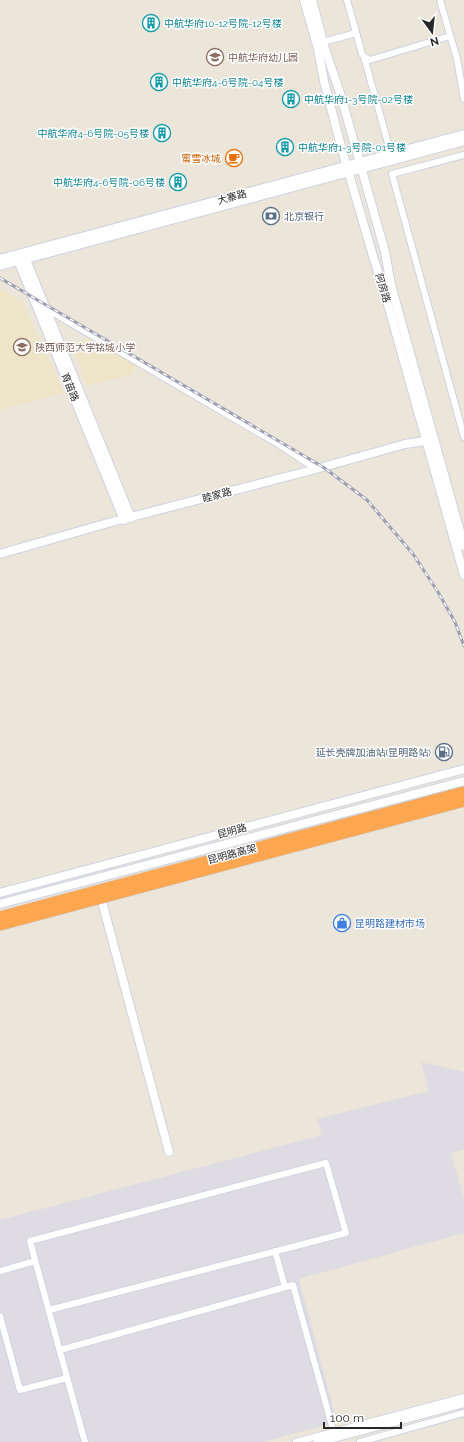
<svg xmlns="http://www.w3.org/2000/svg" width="464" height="1442" viewBox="0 0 464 1442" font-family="Raleway,'Noto Sans SC',sans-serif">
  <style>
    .industrial { fill: #dedbe3 }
    .education { fill: #eee4c8 }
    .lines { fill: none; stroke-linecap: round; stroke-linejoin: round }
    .street-casing { stroke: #cfd2e2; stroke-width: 8 }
    .secondary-casing { stroke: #cfd2e2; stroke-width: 10 }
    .street { stroke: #fff; stroke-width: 6 }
    .secondary { stroke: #fff; stroke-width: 8 }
    .rail-casing { stroke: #9d9fb3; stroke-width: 3 }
    .rail { stroke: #fff; stroke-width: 1.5; stroke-dasharray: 4.5; stroke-linecap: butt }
    .highway-bridge-casing { stroke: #c7c7c7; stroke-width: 12; stroke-linecap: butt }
    .highway-bridge { stroke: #ffa651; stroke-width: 11 }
    .labels { text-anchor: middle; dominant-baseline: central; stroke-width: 3; stroke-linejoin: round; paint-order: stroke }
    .culture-label { font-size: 10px; fill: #0d838f; stroke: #fff; text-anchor: start }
    .education-label { font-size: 10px; fill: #785e54; stroke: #fff; text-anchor: start }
    .food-label { font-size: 10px; fill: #c56008; stroke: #fff; text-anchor: end }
    .street-label { font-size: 10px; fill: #282828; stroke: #fff }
    .service-label { font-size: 10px; fill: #4e5e75; stroke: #fff; text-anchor: start }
    .shop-label { font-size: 10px; fill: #366cbe; stroke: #fff; text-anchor: start }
  </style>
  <rect width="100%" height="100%" fill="#ebe5da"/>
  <path class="industrial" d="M421 1062 464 1072V1149L451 1153 464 1199V1233L299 1279 337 1422 263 1442H0V1220L322 1135 317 1119 429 1091Z"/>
  <path class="education" d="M219 51 222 60 210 63 208 54Z
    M0 288 22 302 64 393 0 410Z
    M91 338 138 364 131 375 86 386 72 343Z"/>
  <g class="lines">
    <g class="street-casing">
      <path id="street" d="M347 0 362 54 364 57 370 60 450 36
        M440 0 457 59 464 99
        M323 42 356 33
        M364 57 391 154
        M464 155 392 174 464 437
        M45 308 278 444 316 469
        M275 1251 285 1287
        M0 1271 35 1261
        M49 1310 346 1233 326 1163 30 1241C48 1308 66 1375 85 1442
        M0 1316 20 1390 67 1378
        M60 1350 293 1285 335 1437
        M296 1442 464 1397
        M360 1442 464 1413"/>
    </g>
    <g class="secondary-casing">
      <path id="secondary" d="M304 0 318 49 324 81 342 150 373 256 385 294 464 575
        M312 0 325 49 340 93 360 163 385 252 391 285 464 546
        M24 255 131 518
        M17 258 124 520
        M0 259 464 134
        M0 266 464 141
        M0 554 108 523 316 469 405 444 431 440
        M0 893 464 769
        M100 894 169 1152
        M0 904 464 781
        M318 1442 464 1403"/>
    </g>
    <use href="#street" class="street"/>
    <use href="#secondary" class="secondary"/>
    <g class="rail-casing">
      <path id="rail" d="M0 278 323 467 367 500 413 554 438 592 455 622 464 646"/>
    </g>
    <use href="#rail" class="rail"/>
    <g class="highway-bridge-casing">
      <path id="highway-bridge" d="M0 917 464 792
        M0 925 464 801"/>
    </g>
    <use href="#highway-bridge" class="highway-bridge"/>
  </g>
  <defs>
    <g id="building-ring" transform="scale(0.9)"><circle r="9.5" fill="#fff" stroke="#0f9aa8" stroke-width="1.5"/><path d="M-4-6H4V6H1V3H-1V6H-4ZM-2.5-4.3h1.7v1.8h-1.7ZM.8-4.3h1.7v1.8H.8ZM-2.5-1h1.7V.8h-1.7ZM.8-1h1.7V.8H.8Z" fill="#0f9aa8"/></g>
    <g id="school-ring" transform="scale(0.9)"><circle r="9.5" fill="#fff" stroke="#8d6e63" stroke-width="1.5"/><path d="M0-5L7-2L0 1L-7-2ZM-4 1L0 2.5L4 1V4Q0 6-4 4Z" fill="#8d6e63"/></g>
    <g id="cafe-ring" transform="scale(0.9)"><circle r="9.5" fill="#fff" stroke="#e8710a" stroke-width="1.5"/><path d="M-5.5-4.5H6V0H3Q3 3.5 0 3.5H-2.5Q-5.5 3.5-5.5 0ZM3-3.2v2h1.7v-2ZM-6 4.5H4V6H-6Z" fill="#e8710a"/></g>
    <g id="bank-ring" transform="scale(0.9)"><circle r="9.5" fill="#fff" stroke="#5c6f8a" stroke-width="1.5"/><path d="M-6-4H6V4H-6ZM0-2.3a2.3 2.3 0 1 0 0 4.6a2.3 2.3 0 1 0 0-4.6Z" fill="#5c6f8a"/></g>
    <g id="fuel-ring" transform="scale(0.9)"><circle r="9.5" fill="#fff" stroke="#5c6f8a" stroke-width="1.5"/><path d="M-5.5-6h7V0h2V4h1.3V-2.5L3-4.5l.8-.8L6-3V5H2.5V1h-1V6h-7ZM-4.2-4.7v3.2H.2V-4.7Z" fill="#5c6f8a"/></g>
    <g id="shop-ring" transform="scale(0.9)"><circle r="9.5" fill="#fff" stroke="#3f7fe0" stroke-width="1.5"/><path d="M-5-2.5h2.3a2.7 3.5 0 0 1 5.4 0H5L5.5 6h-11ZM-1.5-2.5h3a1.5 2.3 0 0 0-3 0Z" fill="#3f7fe0"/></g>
  </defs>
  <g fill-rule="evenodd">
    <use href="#building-ring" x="151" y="23"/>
    <use href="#school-ring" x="215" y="57"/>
    <use href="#building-ring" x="159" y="82"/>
    <use href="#building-ring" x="291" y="99"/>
    <use href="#building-ring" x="162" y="133"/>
    <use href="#building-ring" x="285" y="147"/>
    <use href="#cafe-ring" x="234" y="158"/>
    <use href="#building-ring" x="178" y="182"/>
    <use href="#bank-ring" x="271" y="216"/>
    <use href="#school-ring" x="22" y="347"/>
    <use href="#fuel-ring" x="444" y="752"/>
    <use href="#shop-ring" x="342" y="923"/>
  </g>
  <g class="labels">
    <g class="culture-label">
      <text x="164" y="23">中航华府10-12号院-12号楼</text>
      <text x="172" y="82">中航华府4-6号院-04号楼</text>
      <text x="304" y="99">中航华府1-3号院-02号楼</text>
      <text x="149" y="133" text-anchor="end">中航华府4-6号院-05号楼</text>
      <text x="298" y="147">中航华府1-3号院-01号楼</text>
      <text x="165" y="182" text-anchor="end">中航华府4-6号院-06号楼</text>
    </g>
    <g class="education-label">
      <text x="228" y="57">中航华府幼儿园</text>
      <text x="35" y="347">陕西师范大学铭城小学</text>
    </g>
    <g class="food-label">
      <text x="221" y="158">蜜雪冰城</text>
    </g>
    <g class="street-label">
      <text transform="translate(232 197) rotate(-15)">大寨路</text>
      <text transform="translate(383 288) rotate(73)">阿房路</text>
      <text transform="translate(70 387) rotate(68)">育苗路</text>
      <text transform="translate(217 495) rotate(-15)">睦家路</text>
      <text transform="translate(232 831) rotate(-15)">昆明路</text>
      <text transform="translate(232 854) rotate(-15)">昆明路高架</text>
    </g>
    <g class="service-label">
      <text x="284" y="216">北京银行</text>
      <text x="431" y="752" text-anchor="end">延长壳牌加油站(昆明路站)</text>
    </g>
    <g class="shop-label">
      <text x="355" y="923">昆明路建材市场</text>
    </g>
  </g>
  <g transform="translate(432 32) rotate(165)" stroke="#ffffff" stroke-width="3" paint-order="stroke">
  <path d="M0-3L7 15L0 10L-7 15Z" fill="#282828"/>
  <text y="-6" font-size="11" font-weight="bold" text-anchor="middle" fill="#282828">N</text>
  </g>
  <path d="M324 1422v6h77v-6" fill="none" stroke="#282828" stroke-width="2"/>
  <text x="330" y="1422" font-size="12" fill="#282828" stroke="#ffffff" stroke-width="3" paint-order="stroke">100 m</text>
</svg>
